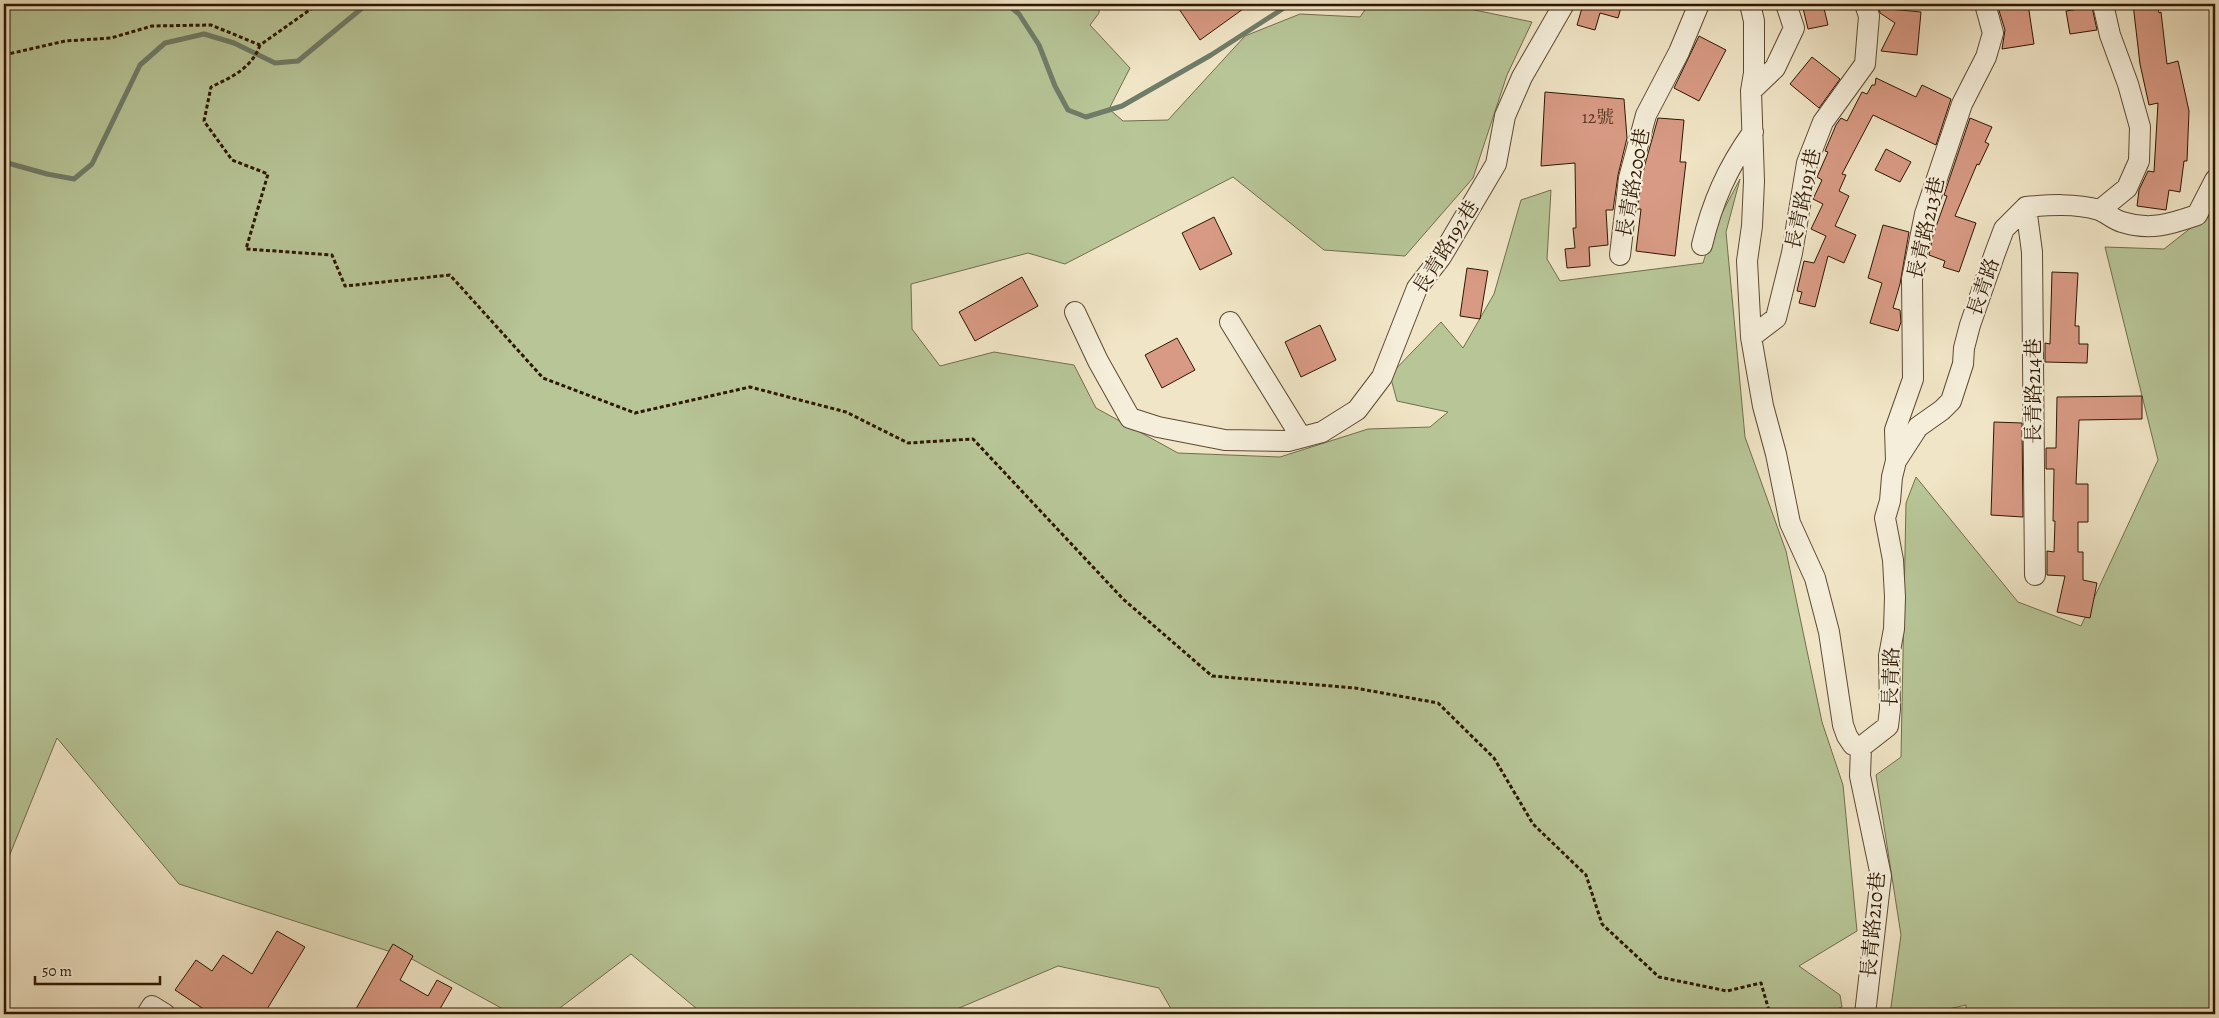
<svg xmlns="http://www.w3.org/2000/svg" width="2219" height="1018" viewBox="0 0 2219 1018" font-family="Alegreya,'Noto Serif TC',serif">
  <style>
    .green { fill: #b7c597; stroke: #726e4c }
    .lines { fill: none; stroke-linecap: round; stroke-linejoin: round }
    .stream { stroke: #6f7c68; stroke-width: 5 }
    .building { fill: #d89a84; stroke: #2e1700 }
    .minor-casing { stroke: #5e4a32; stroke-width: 22 }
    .path { stroke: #2e1700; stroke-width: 3; stroke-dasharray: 4 2.5; stroke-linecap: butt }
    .minor { stroke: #f5eeda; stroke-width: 20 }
    .labels { text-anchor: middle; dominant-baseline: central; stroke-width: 4.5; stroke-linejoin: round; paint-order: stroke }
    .number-label { font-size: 18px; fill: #583821 }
    .street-label { font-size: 20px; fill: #2e1700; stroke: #f5eeda }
  </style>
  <rect width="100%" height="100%" fill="#f0e5c6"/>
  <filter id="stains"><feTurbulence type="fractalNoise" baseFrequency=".004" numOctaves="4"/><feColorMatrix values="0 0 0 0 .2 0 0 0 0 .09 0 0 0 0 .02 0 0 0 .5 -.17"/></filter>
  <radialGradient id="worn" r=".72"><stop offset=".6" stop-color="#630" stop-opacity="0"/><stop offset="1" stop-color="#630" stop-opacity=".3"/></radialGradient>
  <path class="green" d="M4 4H1099V13L1090 25 1130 68 1109 109 1123 121 1168 120 1245 36 1300 14 1360 17 1369 4H1446L1532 22 1507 75 1473 178 1405 256 1324 250 1233 177 1065 264 1028 253 911 284 912 329 940 366 994 352 1074 365 1096 408 1178 453 1280 457 1368 429 1430 427 1448 412 1397 401 1390 375 1441 322 1463 348 1494 294 1521 200 1551 190 1547 259 1560 281 1703 263 1714 228 1740 179 1726 232 1745 437 1786 551 1822 722 1843 785 1857 931 1799 966 1840 995 1842 1007 1821 1014H1174L1159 988 1058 966 945 1014H703L631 954 552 1014H512L410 958 179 884 57 738 4 869Z
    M2215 209V1014H1966V1005L1927 1014H1890L1901 935 1876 775 1901 757 1906 503 1916 477 2018 602 2081 626 2158 460 2105 247 2164 249Z"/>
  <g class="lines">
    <path class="stream" d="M1007 4 1019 14 1039 45 1055 86 1068 110 1086 117 1122 106 1211 55 1290 4
      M4 162 47 174 74 179 92 164 140 65 165 43 204 34 234 43 275 63 298 61 367 4"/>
  </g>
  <path class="building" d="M1186 4H1250L1200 40 1179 9Z
    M1581 4H1622L1618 18 1600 13 1595 30 1577 25 1582 8Z
    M1802 4H1823L1828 25 1808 29Z
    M1997 4H2028L2034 44 2002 49 2005 30Z
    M2133 4H2157L2159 13 2161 12 2167 64 2178 61 2189 111 2187 161H2184L2180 192 2169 190 2166 210 2137 206 2139 190 2148 171 2154 172 2158 103 2149 105 2140 64Z
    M2092 7 2097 30 2070 34 2066 11Z
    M1879 8 1921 12 1917 55 1881 51 1895 23 1880 13Z
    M1699 36 1726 50 1699 101 1674 88Z
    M1812 57 1840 79 1819 108 1790 84Z
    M1876 78 1916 97 1922 85 1951 99 1936 145 1873 115 1842 174 1846 175 1839 191 1849 196 1835 226 1856 235 1844 263 1828 256 1815 307 1799 303 1802 292 1797 291 1804 261 1814 263 1826 236 1811 229 1823 204 1813 199 1822 180 1817 177 1828 152 1825 151 1836 125 1841 118 1847 121 1862 92 1867 94 1872 85H1875Z
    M1545 92 1624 99 1627 138 1618 175 1613 210H1606L1608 245 1589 247 1590 266 1567 268 1565 249 1575 248 1573 228H1576L1575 163 1541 166Z
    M1658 118 1684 120 1680 162H1686L1675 256 1636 251 1641 209H1637L1638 203 1644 168Z
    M1970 118 1992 127 1985 142 1989 144 1979 165 1977 164 1955 216 1976 223 1959 272 1943 267 1945 261 1929 255 1933 235 1947 196 1944 195Z
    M1886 149 1911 162 1900 182 1875 170Z
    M1214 217 1232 254 1200 270 1182 233Z
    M1883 225 1909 232 1900 284 1893 308 1900 310 1901 322 1898 331 1870 323 1882 283 1868 278Z
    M1467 268 1488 271 1480 319 1460 316Z
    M2052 272 2078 273 2075 326H2079V344H2088L2087 363 2045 362V343L2050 344Z
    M1022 277 1038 306 975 341 959 312Z
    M1320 325 1336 360 1301 377 1285 342Z
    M1177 338 1195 370 1162 388 1145 355Z
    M2142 396V419L2079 420 2076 484H2088V522H2078V552H2083V580L2097 583 2090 618 2057 612 2065 576 2047 575V551L2054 552 2055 521H2053L2054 469H2046V448H2056L2057 397Z
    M1994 422 2022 423 2023 517 1991 515Z
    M277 931 305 947 264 1014H211L175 990 196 960 212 971 223 955 252 974Z
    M393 944 413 956 400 980 428 996 437 980 452 988 437 1014H353Z"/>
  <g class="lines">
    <g class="minor-casing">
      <path id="minor" d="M1750 4 1754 21V73L1751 91 1754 181 1752 226 1747 261 1751 337 1763 406 1776 454 1790 523 1815 578 1829 632 1843 725 1847 736 1853 745 1861 747 1888 726 1890 709 1889 656 1894 629 1895 597 1893 560 1885 518 1890 501 1892 477 1896 461 1918 427 1942 410 1951 401 1963 364 1964 348 1970 325 1995 253 2004 229 2026 207C2049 205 2075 203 2099 210 2107 213 2114 220 2122 222 2150 231 2171 224 2197 215L2215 180
        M1751 91 1775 68 1794 28 1786 4
        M2026 207 2032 252 2035 575
        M2100 210 2127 188 2139 161 2140 127 2128 84 2110 35 2103 4
        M1702 245C1712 203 1727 168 1753 132
        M1620 255 1629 178 1646 115 1679 52 1699 4
        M1075 312 1098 361 1130 418 1158 427 1225 440 1288 441 1322 432 1357 410 1382 377 1417 288 1441 257 1496 164 1505 116 1522 77 1564 4
        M1230 322 1301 437
        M1751 337 1776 318 1792 253 1807 163 1823 122 1865 64 1869 16 1865 4
        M1896 461 1895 430 1913 379 1912 279 1925 214 1962 104 1986 57 1993 33 1985 4
        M1861 747 1860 776 1881 876 1865 1014
        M147 1014 152 1006 165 1014"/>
    </g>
    <path class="path" d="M260 45C252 68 232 77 211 87L204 121 232 160 268 174 246 249 332 255 345 286 450 275 543 378 635 413 750 387 846 412 908 443 973 439 1123 599 1212 676 1355 688 1438 703 1494 758 1533 824 1586 875 1602 924 1659 977 1727 991 1761 983 1770 1014
      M4 55 65 41 111 38 152 26 211 25 260 45 318 4"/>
    <use href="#minor" class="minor"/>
  </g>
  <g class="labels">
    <g class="number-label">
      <text x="1598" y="117">12號</text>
    </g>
    <g class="street-label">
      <text transform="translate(1633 183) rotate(-80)">長青路200巷</text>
      <text transform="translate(1803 199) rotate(-78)">長青路191巷</text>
      <text transform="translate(1926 228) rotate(-77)">長青路213巷</text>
      <text transform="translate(1446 247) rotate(-58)">長青路192巷</text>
      <text transform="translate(1983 287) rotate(-71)">長青路</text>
      <text transform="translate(2033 391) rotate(-90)">長青路214巷</text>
      <text transform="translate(1891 677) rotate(-88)">長青路</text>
      <text transform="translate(1873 925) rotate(-85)">長青路210巷</text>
    </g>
  </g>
  <rect width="2219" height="1018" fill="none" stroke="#f0e5c6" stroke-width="20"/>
  <rect x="5" y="5" width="2209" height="1008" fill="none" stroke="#2e1700" stroke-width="2.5"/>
  <rect x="10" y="10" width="2199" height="998" fill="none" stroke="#2e1700"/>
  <path d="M35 976v8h125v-8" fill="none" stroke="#2e1700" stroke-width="2.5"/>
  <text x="42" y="976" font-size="15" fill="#2e1700" stroke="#f5eeda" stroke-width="4" paint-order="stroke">50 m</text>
  <rect width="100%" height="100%" filter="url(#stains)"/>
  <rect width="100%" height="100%" fill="url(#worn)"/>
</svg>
